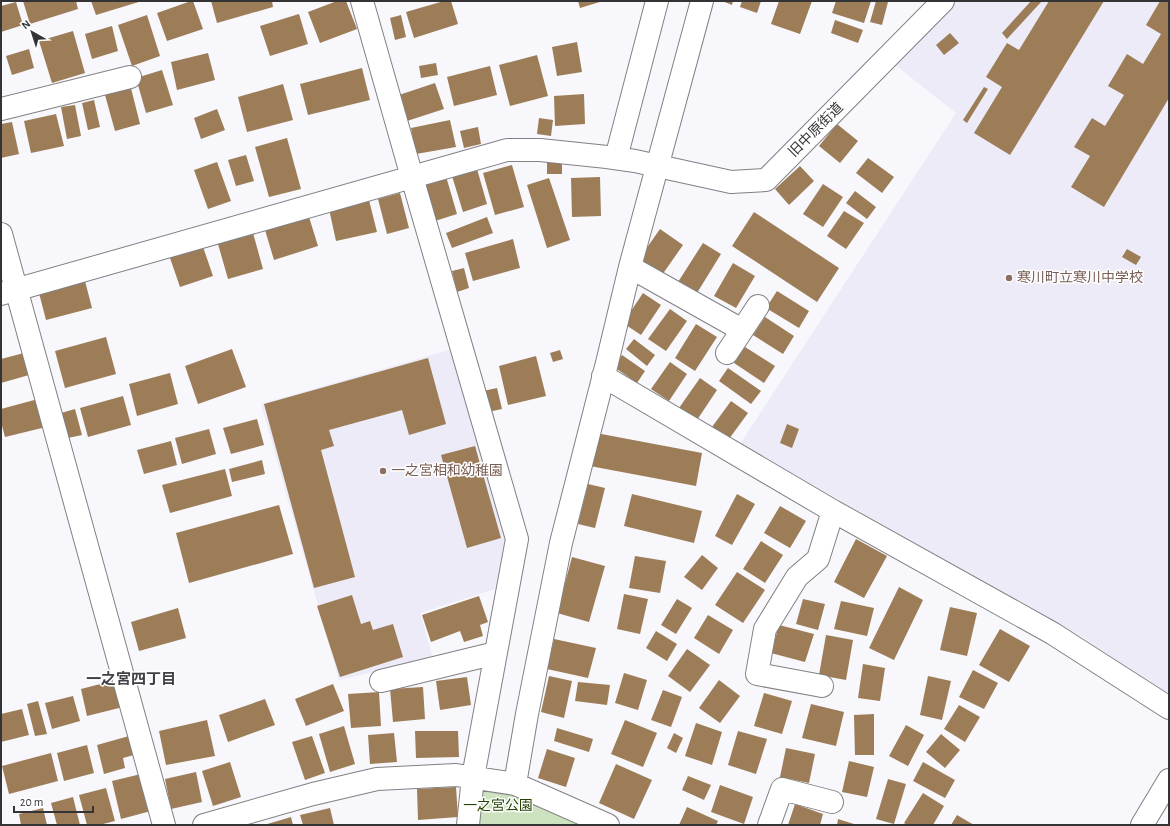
<svg xmlns="http://www.w3.org/2000/svg" width="1170" height="826" viewBox="0 0 1170 826" font-family="'Alegreya Sans','Noto Sans JP',sans-serif">
  <style>
    .built { fill: #ecebf7 }
    .green { fill: #cde3bf }
    .building { fill: #9c7d58 }
    .lines { fill: none; stroke-linecap: round; stroke-linejoin: round }
    .minor-casing { stroke: #818185; stroke-width: 24 }
    .minor { stroke: #fff; stroke-width: 22 }
    .education-dot { fill: #8d6e63; stroke: #fff; stroke-width: 1.5 }
    .labels { text-anchor: middle; dominant-baseline: central; stroke-width: 3; stroke-linejoin: round; paint-order: stroke }
    .street-label { font-size: 14px; fill: #343436; stroke: #fff }
    .education-label { font-size: 14px; fill: #785e54; stroke: #fff; text-anchor: start }
    .park-label { font-size: 14px; fill: #244304; stroke: #fff }
    .neighbourhood-label { font-size: 15px; font-weight: bold; fill: #414044; stroke: #fff }
  </style>
  <rect width="100%" height="100%" fill="#f8f7fc"/>
  <path class="built" d="M956 1H1169V696L1079 635 740 444 956 113 895 65Z
    M452 349 505 538 495 589 420 613 433 658 339 680 261 404Z"/>
  <path class="green" d="M487 784 589 825H476L478 795Z"/>
  <path class="building" d="M23 1H76L78 9 30 24Z
    M91 1H142L96 15Z
    M191 1H193L203 29 167 41 157 13Z
    M211 1H272L273 7 217 23Z
    M337 1H346L357 29 320 43 308 12Z
    M444 1H451L458 24 414 38 406 12Z
    M578 1H603L580 8Z
    M722 1H733L732 5Z
    M742 1H761L757 13 740 7Z
    M779 1H812L800 34 771 24Z
    M836 1H871L864 23 832 13Z
    M876 1 888 2 882 25 870 22Z
    M1031 1H1042L1007 39 1002 33Z
    M1049 1H1104L1010 155 974 133 1002 87 986 77 1007 43 1019 50Z
    M1160 1H1169V98L1104 207 1071 187 1090 156 1074 147 1092 118 1105 126 1124 95 1108 86 1127 54 1143 64 1161 34 1146 25Z
    M16 2 23 25 1 32V6Z
    M299 14 308 44 270 56 260 26Z
    M147 15 160 56 132 66 118 25Z
    M401 15 406 37 395 40 390 18Z
    M835 20 863 30 858 43 831 33Z
    M112 26 118 51 92 59 85 34Z
    M73 31 85 73 52 83 39 41Z
    M950 33 959 43 944 55 936 45Z
    M577 42 582 72 557 76 552 47Z
    M29 49 34 68 12 75 6 56Z
    M208 53 215 80 177 90 171 62Z
    M537 55 548 96 510 106 499 65Z
    M436 63 438 75 421 78 419 66Z
    M490 66 497 95 454 106 447 77Z
    M362 68 370 100 308 115 300 84Z
    M162 70 173 105 146 113 136 78Z
    M435 83 444 109 407 121 399 95Z
    M283 84 293 120 247 132 238 97Z
    M984 87 988 89 967 123 963 120Z
    M131 88 140 124 115 131 105 95Z
    M584 94 585 124 555 126 554 96Z
    M94 100 100 127 88 130 82 103Z
    M75 105 81 136 67 139 61 107Z
    M217 109 225 130 201 139 194 118Z
    M56 114 64 146 31 153 24 121Z
    M539 118 553 120 551 136 537 134Z
    M450 120 456 147 416 154 411 128Z
    M12 122 19 154 1 158V124Z
    M837 124 858 141 840 163 819 146Z
    M478 127 481 144 464 148 460 131Z
    M287 138 301 189 269 197 255 147Z
    M246 155 254 181 236 186 228 160Z
    M868 158 894 177 882 193 856 173Z
    M562 161V174H547V162Z
    M217 162 231 201 208 209 194 170Z
    M512 165 524 207 495 215 483 173Z
    M800 166 814 181 789 205 775 189Z
    M477 169 487 204 463 212 452 176Z
    M445 173 457 214 435 221 422 181Z
    M600 177 601 216 572 217 571 178Z
    M549 178 570 240 547 248 527 185Z
    M823 184 843 197 823 227 803 214Z
    M855 191 876 207 867 219 846 203Z
    M400 193 409 228 387 234 378 199Z
    M369 200 377 232 336 241 329 209Z
    M844 211 864 223 846 249 827 236Z
    M754 212 839 268 817 302 732 246Z
    M309 217 318 246 274 260 265 230Z
    M487 217 493 233 452 248 446 233Z
    M660 229 683 245 662 275 639 259Z
    M253 233 263 269 228 279 218 244Z
    M513 239 520 268 473 281 465 253Z
    M703 243 721 254 697 293 678 282Z
    M202 244 213 276 180 287 169 255Z
    M1127 249 1141 257 1136 265 1122 257Z
    M733 263 755 276 736 308 714 296Z
    M464 268 469 288 457 292 452 271Z
    M85 281 92 308 46 320 39 293Z
    M777 291 809 311 799 328 766 308Z
    M643 293 661 305 641 335 623 323Z
    M670 309 687 321 666 351 648 339Z
    M765 317 794 336 783 354 753 335Z
    M696 324 717 337 695 371 675 358Z
    M106 337 116 374 65 388 55 351Z
    M634 339 655 355 647 366 626 349Z
    M745 347 775 366 764 383 734 363Z
    M232 349 246 387 198 404 185 366Z
    M560 350 563 359 553 362 550 353Z
    M24 353 29 375 1 383V359Z
    M622 355 645 371 637 383 614 367Z
    M536 356 546 396 508 405 499 366Z
    M428 358 446 424 409 435 402 410 329 430 334 446 321 450 355 577 314 588 264 404Z
    M670 362 687 374 669 401 651 389Z
    M728 368 761 391 751 404 719 381Z
    M170 373 178 404 137 416 129 384Z
    M700 378 717 390 697 420 679 408Z
    M497 388 502 409 488 412 483 391Z
    M123 396 131 425 88 437 80 408Z
    M38 399 46 427 5 437 1 422V409Z
    M731 401 748 413 729 439 712 427Z
    M75 409 82 435 68 438 61 413Z
    M257 419 264 445 231 454 223 428Z
    M787 424 799 429 792 448 780 443Z
    M209 429 216 454 182 464 175 438Z
    M596 433 702 453 696 486 590 466Z
    M171 441 177 465 144 474 137 450Z
    M475 446 501 538 467 548 441 455Z
    M262 460 265 474 232 482 229 469Z
    M225 469 232 496 170 513 162 485Z
    M588 484 605 488 595 528 578 524Z
    M632 494 702 511 694 543 624 526Z
    M737 494 755 504 732 545 715 536Z
    M279 505 293 554 189 583 176 533Z
    M780 506 806 521 790 548 764 533Z
    M856 539 887 556 864 598 834 582Z
    M761 541 783 555 765 583 743 569Z
    M702 555 718 568 702 590 684 577Z
    M635 556 666 561 660 593 629 588Z
    M572 557 605 566 589 622 557 613Z
    M737 572 765 590 743 623 715 605Z
    M899 587 923 600 894 660 869 648Z
    M624 594 648 599 640 634 617 629Z
    M352 595 361 624 370 621 373 630 393 624 403 657 340 677 317 606Z
    M479 596 488 622 480 625 483 636 464 642 460 631 431 642 422 615Z
    M677 599 692 608 676 634 661 625Z
    M803 599 825 604 818 630 796 624Z
    M841 601 874 608 867 636 834 629Z
    M950 607 977 613 967 656 940 650Z
    M178 608 186 638 139 651 131 622Z
    M708 615 733 630 719 654 694 638Z
    M779 625 814 634 805 662 771 653Z
    M1000 629 1030 646 1009 682 979 665Z
    M656 631 677 644 667 661 646 648Z
    M826 635 853 640 846 680 819 675Z
    M554 639 596 648 588 678 547 669Z
    M687 649 710 665 690 692 668 676Z
    M863 664 885 668 880 701 858 698Z
    M973 670 998 683 984 709 959 697Z
    M624 673 647 680 638 710 615 703Z
    M549 676 572 681 564 718 541 712Z
    M928 676 951 681 942 720 920 715Z
    M467 677 471 705 440 710 436 681Z
    M116 680 123 707 87 716 81 689Z
    M719 680 740 696 720 723 699 708Z
    M578 682 610 685 607 705 575 701Z
    M333 684 344 711 306 726 295 699Z
    M423 687 425 719 393 722 390 689Z
    M663 690 682 697 671 727 651 720Z
    M379 692 381 726 351 728 348 694Z
    M764 693 792 701 782 734 754 726Z
    M73 696 80 721 52 729 45 703Z
    M265 699 275 725 228 742 219 715Z
    M38 701 47 734 35 736 27 704Z
    M811 704 844 712 836 746 802 738Z
    M959 705 980 717 965 742 944 729Z
    M22 709 29 735 1 742V714Z
    M874 714V755H855L854 715Z
    M207 720 215 756 166 765 159 731Z
    M625 720 657 733 643 767 611 754Z
    M696 723 722 732 712 765 685 756Z
    M906 725 924 735 908 766 889 756Z
    M344 726 355 764 330 772 319 734Z
    M557 728 593 739 589 752 554 741Z
    M415 731H458L459 757 416 758Z
    M738 731 767 739 756 774 728 765Z
    M394 733 397 762 370 764 368 735Z
    M674 733 683 738 676 753 667 748Z
    M941 734 960 750 945 768 926 752Z
    M129 736 134 755 123 758 125 768 104 774 97 745Z
    M312 736 325 773 305 780 292 742Z
    M87 745 94 773 64 781 57 753Z
    M786 748 815 754 809 783 780 777Z
    M547 749 575 758 566 787 538 778Z
    M51 753 58 781 9 794 2 766Z
    M849 761 874 767 867 797 842 792Z
    M230 762 241 797 213 806 202 771Z
    M923 762 955 780 945 798 913 781Z
    M616 764 652 780 634 819 599 803Z
    M196 772 202 802 171 809 165 779Z
    M141 774 151 811 121 819 112 781Z
    M688 776 711 785 704 800 682 790Z
    M888 779 906 784 894 824 876 819Z
    M720 785 753 797 744 824 711 812Z
    M456 787 458 817 418 820 417 789Z
    M106 788 115 821 99 825H87L79 795Z
    M923 793 944 806 933 825H907L904 823Z
    M73 797 80 825H57L51 803Z
    M795 804 823 814 820 825H788Z
    M687 807 718 821 716 825H679Z
    M43 808 47 825H21L19 814Z
    M330 808 334 825H303L300 815Z
    M957 815 974 825H951Z
    M291 817 293 825H264Z
    M838 819 857 825H837Z"/>
  <g class="lines">
    <g class="minor-casing">
      <path id="minor" d="M362 1 412 177 517 539 473 777 468 825
        M1 109 130 77
        M616 158 657 1
        M1 234 164 825
        M630 267 742 330
        M1 294 507 150H540L607 157 635 161 731 182 766 180 943 1
        M727 353 758 306
        M603 376 833 511 1052 633 1169 708
        M381 681 496 653
        M822 686 757 674 765 629 797 577 818 559 833 511
        M515 784 527 714 561 543 607 363 630 267 702 1
        M204 825 313 794 377 779 456 775 515 784 608 825
        M769 825 782 789 832 802
        M1142 825 1169 780"/>
    </g>
    <use href="#minor" class="minor"/>
  </g>
  <g class="education-dot">
    <circle cx="1009" cy="278" r="4"/>
    <circle cx="383" cy="471" r="4"/>
  </g>
  <g class="labels">
    <g class="street-label">
      <text transform="translate(816 130) rotate(-45)">旧中原街道</text>
    </g>
    <g class="education-label">
      <text x="1017" y="278">寒川町立寒川中学校</text>
      <text x="391" y="471">一之宮相和幼稚園</text>
    </g>
    <g class="park-label">
      <text x="498" y="806">一之宮公園</text>
    </g>
    <g class="neighbourhood-label">
      <text x="131" y="679">一之宮四丁目</text>
    </g>
  </g>
  <rect width="1170" height="826" fill="none" stroke="#343436" stroke-width="4"/>
  <g transform="translate(32 32) rotate(321)" stroke="#ffffff" stroke-width="3" paint-order="stroke">
  <path d="M0-3L7 15L0 10L-7 15Z" fill="#343436"/>
  <text y="-6" font-size="11" font-weight="bold" text-anchor="middle" fill="#343436">N</text>
  </g>
  <path d="M14 806v6h79v-6" fill="none" stroke="#343436" stroke-width="2"/>
  <text x="20" y="806" font-size="12" fill="#343436" stroke="#ffffff" stroke-width="3" paint-order="stroke">20 m</text>
</svg>
